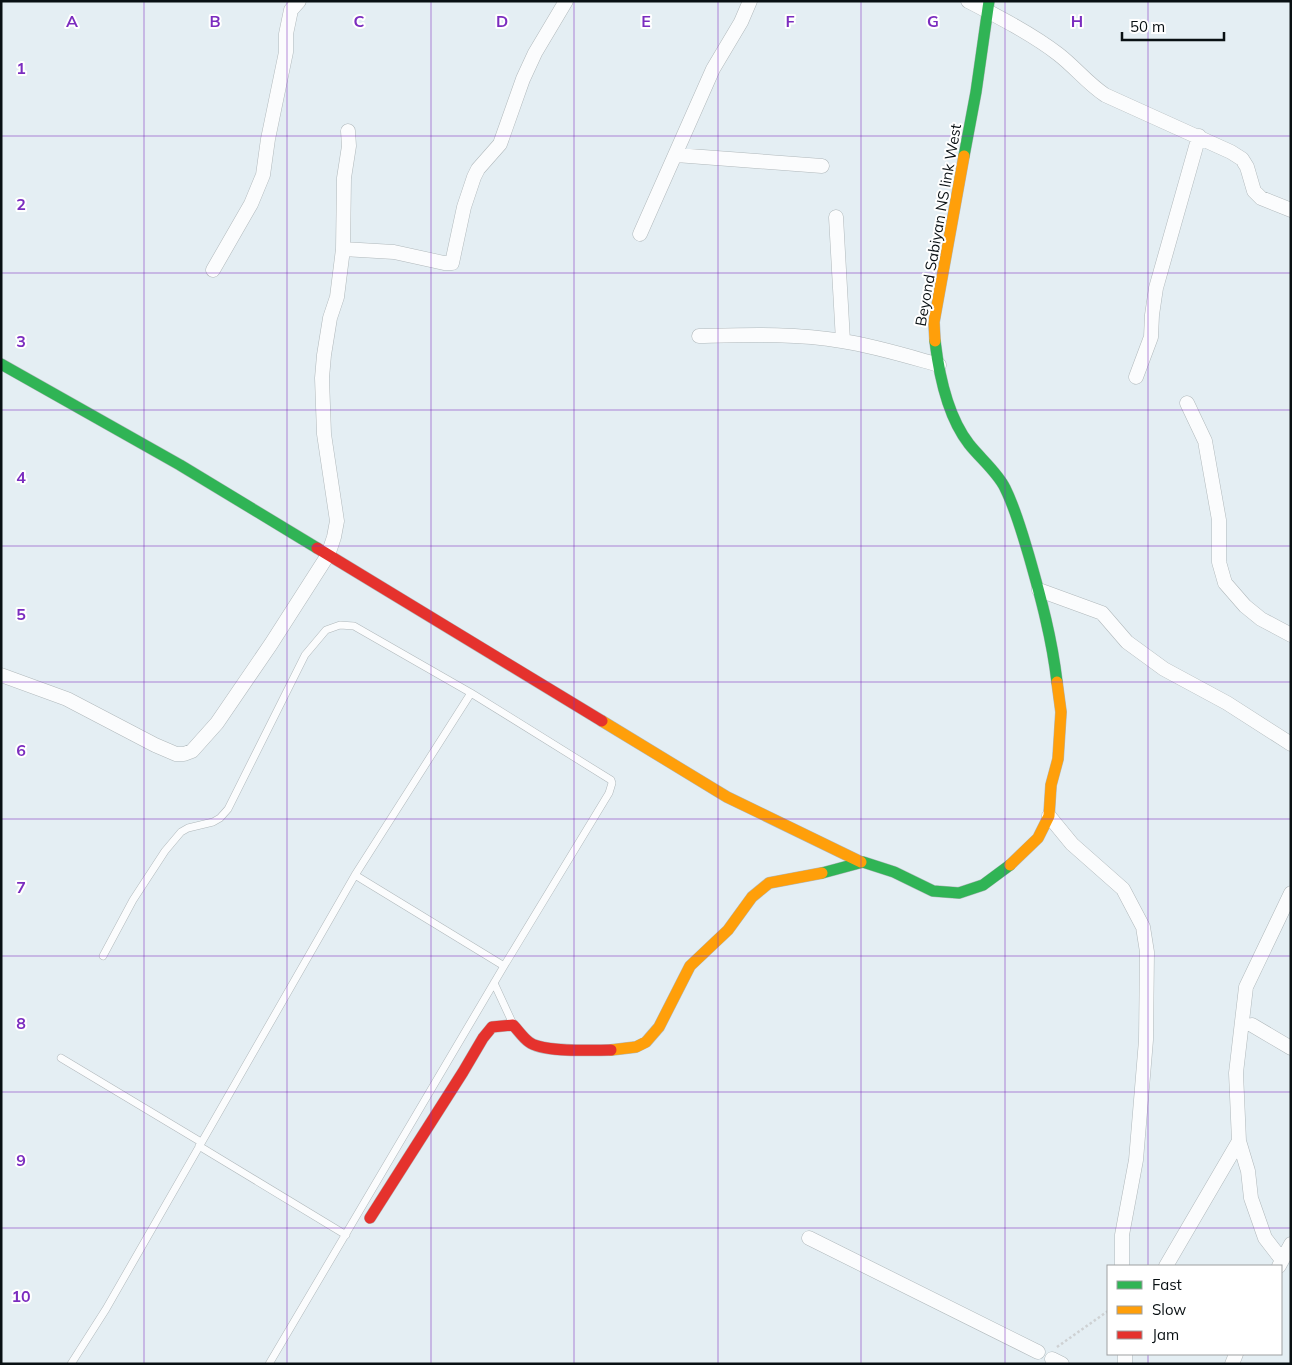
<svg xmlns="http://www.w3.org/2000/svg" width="1292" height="1365" viewBox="0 0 1292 1365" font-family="Mulish,sans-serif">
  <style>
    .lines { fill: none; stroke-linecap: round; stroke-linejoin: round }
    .lane-casing { stroke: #b0b8bb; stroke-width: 8 }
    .street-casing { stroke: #b0b8bb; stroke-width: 15 }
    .fast-casing { stroke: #b0b8bb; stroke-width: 12 }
    .slow-casing { stroke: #b0b8bb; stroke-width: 12 }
    .jam-casing { stroke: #b0b8bb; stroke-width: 12 }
    .path { stroke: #ced1d3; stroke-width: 2.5; stroke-dasharray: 2.5 2.5; stroke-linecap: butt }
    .lane { stroke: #fbfcfd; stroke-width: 7 }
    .street { stroke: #fbfcfd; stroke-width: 14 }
    .fast { stroke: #30b455; stroke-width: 11 }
    .slow { stroke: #ff9f0a; stroke-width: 11 }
    .jam { stroke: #e5322d; stroke-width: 11 }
    .grid { fill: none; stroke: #7b2cbf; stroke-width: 1; stroke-opacity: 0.55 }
    .labels { text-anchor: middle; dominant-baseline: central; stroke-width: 4; stroke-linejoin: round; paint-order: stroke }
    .street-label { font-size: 15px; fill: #091013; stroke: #fff }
    .grid-label { font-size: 16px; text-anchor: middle; font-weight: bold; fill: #7b2cbf; stroke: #fff; stroke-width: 4; stroke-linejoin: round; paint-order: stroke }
  </style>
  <rect width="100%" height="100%" fill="#e4eef3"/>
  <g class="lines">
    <g class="lane-casing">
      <path id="lane" d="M355 875 504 966
        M103 956 133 900 165 851 181 832 188 828 213 822 220 818 228 809 305 655 326 630 340 625 354 626 471 693 611 780 612 783 609 793 504 966 269 1364
        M494 983 513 1024
        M61 1058 201 1142
        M199 1146 346 1235
        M71 1364 106 1309 355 875 471 693"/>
    </g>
    <g class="street-casing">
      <path id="street" d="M968 1C997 16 1032 34 1058 54 1075 67 1087 83 1105 95L1231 152 1242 159 1247 167 1254 191 1261 198 1291 210
        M676 155 822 166
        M836 217 843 341
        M640 234 713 69 741 22 750 1
        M343 249 394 252 444 263H452L464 207 474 177 478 169 500 144 523 79 535 53 566 1
        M213 270 251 204 263 175 268 139 286 52V34L291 10 299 1
        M699 336C746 335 795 333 842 341 875 346 907 356 939 365
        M1136 377 1151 337 1152 315 1156 288 1199 136
        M1187 403 1205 441 1219 520V562L1225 583 1245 606 1261 619 1291 635
        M1039 590 1102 613 1127 642 1164 669 1227 703 1291 744
        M1 675 67 699 155 745 176 754H184L192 751 217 723 271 644 328 555 334 537 337 521 324 434 322 378 324 355 330 318 337 297 343 249 344 178 349 146 348 131
        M1049 816 1072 844 1123 889 1143 927 1147 952 1146 1040 1136 1160 1122 1235V1266
        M1252 1025 1291 1048
        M1239 1141 1248 1171 1251 1198 1265 1238 1282 1260
        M809 1238 1038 1352
        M1166 1266 1239 1141 1236 1073 1246 987 1291 893
        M1279 1266 1291 1244
        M1125 1354V1364
        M1052 1359 1062 1364
        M1232 1364 1236 1354"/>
    </g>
    <g class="fast-casing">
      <path id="fast" d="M964 156 976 92 989 1
        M935 341C939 375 948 417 969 444 980 458 998 473 1005 488 1016 510 1022 533 1029 556 1041 598 1052 639 1057 682
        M1 364 180 465 317 548
        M822 873 863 862 894 872 933 891 959 893 983 885 1010 865"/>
    </g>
    <g class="slow-casing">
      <path id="slow" d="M935 341 934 322 964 156
        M602 721 727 797 861 862
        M1010 865 1038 838 1049 816 1051 785 1058 759 1061 712 1057 682
        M611 1050 636 1047 646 1042 659 1027 690 966 728 930 752 897 769 883 822 873"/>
    </g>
    <g class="jam-casing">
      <path id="jam" d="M317 548 602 721
        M370 1218 463 1072 483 1038 492 1027 513 1025C518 1030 523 1038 529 1042 543 1053 593 1050 611 1050"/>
    </g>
    <path class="path" d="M1057 1347 1108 1311"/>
    <use href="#lane" class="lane"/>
    <use href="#street" class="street"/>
    <use href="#fast" class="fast"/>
    <use href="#slow" class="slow"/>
    <use href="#jam" class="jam"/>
  </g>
  <path class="grid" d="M144 1V1364M287 1V1364M431 1V1364M574 1V1364M718 1V1364M861 1V1364M1005 1V1364M1148 1V1266M1 136H1291M1 273H1291M1 410H1291M1 546H1291M1 682H1291M1 819H1291M1 956H1291M1 1092H1291M1 1228H1291M1148 1354V1364"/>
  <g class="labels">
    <g class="street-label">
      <text transform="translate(938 225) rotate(-80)">Beyond Sabiyan NS link West</text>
    </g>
  </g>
  <g class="grid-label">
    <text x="72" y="27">A</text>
    <text x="215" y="27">B</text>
    <text x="359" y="27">C</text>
    <text x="502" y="27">D</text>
    <text x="646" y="27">E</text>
    <text x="790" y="27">F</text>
    <text x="933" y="27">G</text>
    <text x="1077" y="27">H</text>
    <text x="21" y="74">1</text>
    <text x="21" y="210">2</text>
    <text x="21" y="347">3</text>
    <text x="21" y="483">4</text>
    <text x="21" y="620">5</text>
    <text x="21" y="756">6</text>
    <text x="21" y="893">7</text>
    <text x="21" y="1029">8</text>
    <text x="21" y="1166">9</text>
    <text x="21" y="1302">10</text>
  </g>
  <rect width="1292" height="1365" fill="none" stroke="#091013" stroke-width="5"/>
  <rect x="1107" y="1265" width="175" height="90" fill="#ffffff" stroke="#9d9fa1"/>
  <rect x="1117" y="1281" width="25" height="8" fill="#30b455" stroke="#9d9fa1"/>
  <text x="1152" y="1290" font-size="15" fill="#091013">Fast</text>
  <rect x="1117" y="1306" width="25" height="8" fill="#ff9f0a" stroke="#9d9fa1"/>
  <text x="1152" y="1315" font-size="15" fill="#091013">Slow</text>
  <rect x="1117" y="1331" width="25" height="8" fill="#e5322d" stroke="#9d9fa1"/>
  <text x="1152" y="1340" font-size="15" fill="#091013">Jam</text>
  <path d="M1122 32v8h102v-8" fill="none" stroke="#091013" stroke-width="2.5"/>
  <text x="1130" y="32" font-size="15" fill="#091013" stroke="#ffffff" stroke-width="4" paint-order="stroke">50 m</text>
</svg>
